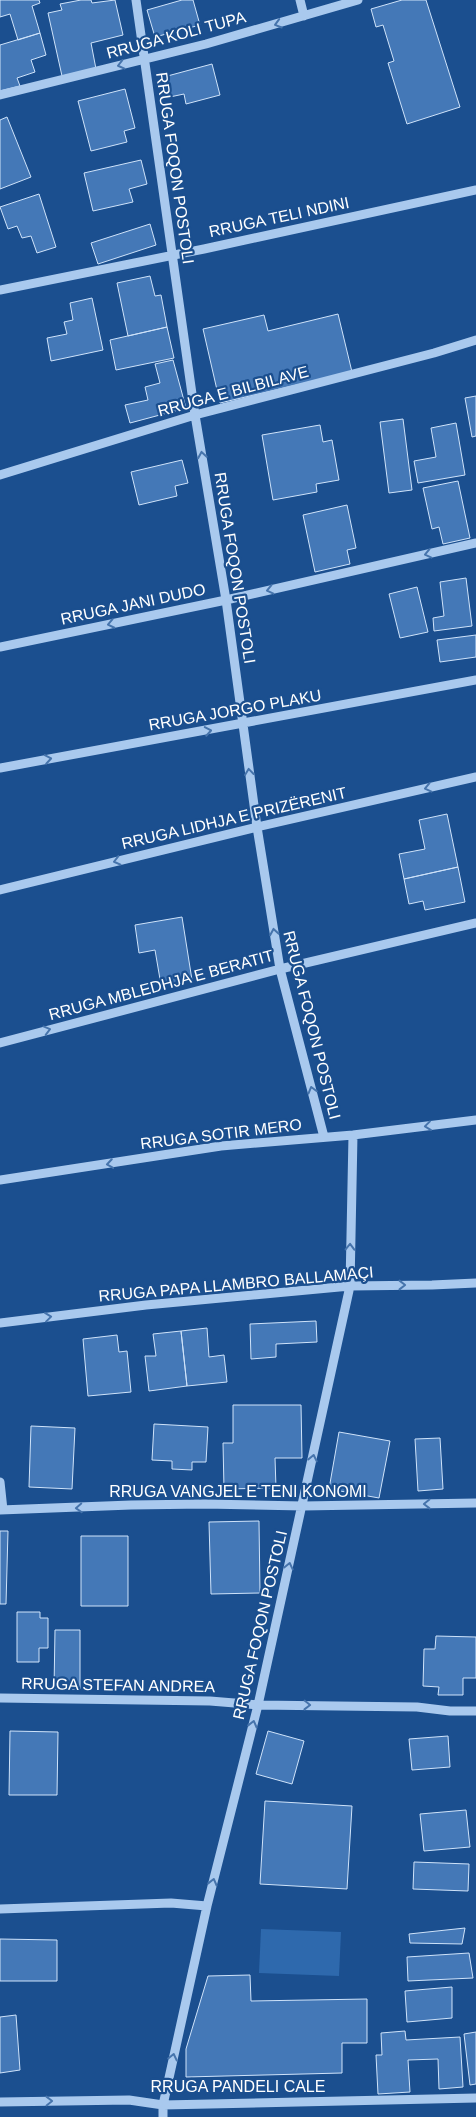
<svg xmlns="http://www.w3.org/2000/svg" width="476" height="2117" viewBox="0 0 476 2117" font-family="Arial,sans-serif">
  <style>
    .green { fill: #2e69ad }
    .building { fill: #4478b7; stroke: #cfe3fa }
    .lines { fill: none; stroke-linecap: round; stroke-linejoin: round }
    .minor { stroke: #a9c9ee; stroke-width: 9 }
    .oneway { stroke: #4674ac }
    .labels { text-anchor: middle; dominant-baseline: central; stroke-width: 4.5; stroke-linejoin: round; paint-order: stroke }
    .street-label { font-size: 16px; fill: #fff; stroke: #1b4f8f }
  </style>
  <rect width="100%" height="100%" fill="#1b4f8f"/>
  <path class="green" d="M261 1929 341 1932 339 1976 259 1973Z"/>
  <path class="building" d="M0 0H39L40 3 32 6 40 33 18 40 10 14 0 17Z
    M81 0H91L92 3 115 0 123 35 91 43 96 69 62 76 48 13 62 10 60 4Z
    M182 0H193L200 25 155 37 147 10Z
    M402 0H426L460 107 407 124 388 63 394 61 383 25 376 27 371 9Z
    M40 33 46 55 31 60 35 72 17 78 20 86 0 91V45Z
    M212 64 220 95 186 104 184 94 165 98 160 78Z
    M125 89 135 128 124 131 127 142 91 151 78 101Z
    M7 117 31 177 0 189V120Z
    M141 160 147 184 129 189 133 202 93 211 84 173Z
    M39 194 56 247 37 253 31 236 22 238 17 226 8 229 0 207Z
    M150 224 156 245 98 264 91 243Z
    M150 276 155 296 161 295 167 327 128 336 117 283Z
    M92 298 103 350 51 361 47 338 67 334 64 322 73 320 70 303Z
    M338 314 352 372 220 403 203 329 264 315 268 331Z
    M167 327 174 358 116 370 110 340Z
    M173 360 186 408 130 423 125 405 148 400 145 387 160 383 155 364Z
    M476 396V436L472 437 465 398Z
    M403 419 412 490 389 493 380 422Z
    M456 423 465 475 418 483 414 461 436 457 431 428Z
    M320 425 323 442 332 440 339 480 316 484 317 492 273 500 262 435Z
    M182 460 188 483 175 486 177 496 139 505 131 472Z
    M458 481 470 538 443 544 439 527 432 529 423 488Z
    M347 505 356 548 347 550 350 564 315 572 303 515Z
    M466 578 472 626 434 631 433 618 444 616 440 582Z
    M417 587 428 632 400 638 389 594Z
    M476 635V657L440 662 437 640Z
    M447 814 458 867 404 879 399 854 425 849 419 820Z
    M458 867 465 902 425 910 423 901 409 904 404 879Z
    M182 917 192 980 161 985 155 950 139 953 135 925Z
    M316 1321 317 1342 276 1344V1357L251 1359 250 1324Z
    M207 1328 209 1357 224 1355 227 1382 187 1386 181 1331Z
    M181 1331 187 1386 149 1391 145 1356H156L153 1334Z
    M117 1335 119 1352 127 1351 131 1392 88 1396 83 1339Z
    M233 1405H301L302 1458H275L276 1488 224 1489 223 1443H233Z
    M154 1424 208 1427 206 1462H192V1470L172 1469V1461L152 1460Z
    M31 1426 75 1428 72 1489 29 1487Z
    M339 1432 390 1441 379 1498 329 1489Z
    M440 1438 443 1489 418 1491 415 1439Z
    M259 1521 260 1593 211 1594 209 1522Z
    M0 1531H8L6 1604H0Z
    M81 1536H128V1606H81Z
    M17 1612H40V1618H48V1648H39V1662H17Z
    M55 1630H80V1689H54Z
    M436 1636 476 1637V1678H463V1695H438L439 1687 423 1686 424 1649H435Z
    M10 1731 58 1732 57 1795H9Z
    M268 1731 304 1741 292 1784 256 1774Z
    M448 1736 450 1767 412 1770 409 1739Z
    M265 1801 352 1806 347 1889 260 1884Z
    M466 1810 470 1847 424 1851 420 1814Z
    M414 1862 469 1864 468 1891 413 1889Z
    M465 1928 462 1944 410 1943 409 1934Z
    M0 1939 57 1940V1981H0Z
    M469 1953 473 1978 408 1981 407 1957Z
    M250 1975 251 2001 367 1999V2043H342V2073L186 2077V2049L208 1976Z
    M452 1987V2018L407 2022 405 1991Z
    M16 2015 20 2070 0 2073V2017Z
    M405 2031 406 2040 460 2037 463 2087 439 2089 438 2059 408 2060 410 2092 378 2094 376 2055H382L381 2033Z
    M476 2032V2084L470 2085 464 2034Z"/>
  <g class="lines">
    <path class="minor" d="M136 0 195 415 226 600 257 827 280 969 324 1137
      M300 0 304 16
      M0 95 206 44 358 0
      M0 290 204 249 476 190
      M0 475 195 415 434 353 476 340
      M0 647 226 600 476 543
      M0 768 476 680
      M0 890 257 827 476 777
      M0 1043 280 969 476 923
      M0 1180 221 1146 353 1135 476 1120
      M0 1323 146 1305 350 1286 432 1285 476 1283
      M0 1482 3 1510
      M0 1510 131 1505 205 1504 303 1506 476 1503
      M0 1698 210 1701 258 1705 417 1707 450 1711H476
      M0 1909 171 1903 207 1906
      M0 2102 129 2100 163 2105 476 2098
      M163 2117V2105L207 1906 258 1705 350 1286 353 1135"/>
  </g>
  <defs><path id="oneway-chevron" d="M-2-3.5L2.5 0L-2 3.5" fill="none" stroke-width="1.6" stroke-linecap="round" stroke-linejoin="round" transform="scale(1.25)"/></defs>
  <g class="oneway">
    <use href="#oneway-chevron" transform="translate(278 24) rotate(164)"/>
    <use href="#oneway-chevron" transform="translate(121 65) rotate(166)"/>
    <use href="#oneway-chevron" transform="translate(202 455) rotate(-99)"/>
    <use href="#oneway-chevron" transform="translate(428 554) rotate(167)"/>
    <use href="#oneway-chevron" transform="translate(270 590) rotate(167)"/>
    <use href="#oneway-chevron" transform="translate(111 624) rotate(168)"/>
    <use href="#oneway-chevron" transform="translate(208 731) rotate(-10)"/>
    <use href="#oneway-chevron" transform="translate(48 759) rotate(-10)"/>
    <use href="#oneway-chevron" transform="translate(249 772) rotate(-97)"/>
    <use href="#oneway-chevron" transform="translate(428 788) rotate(167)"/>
    <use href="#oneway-chevron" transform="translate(117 861) rotate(166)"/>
    <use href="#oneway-chevron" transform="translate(274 932) rotate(-99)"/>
    <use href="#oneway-chevron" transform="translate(47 1030) rotate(-15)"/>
    <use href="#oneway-chevron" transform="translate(312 1090) rotate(-105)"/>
    <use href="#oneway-chevron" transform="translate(428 1126) rotate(173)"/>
    <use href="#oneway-chevron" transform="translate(110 1164) rotate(171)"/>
    <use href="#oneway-chevron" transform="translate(350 1247) rotate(-89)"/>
    <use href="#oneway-chevron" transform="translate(402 1285)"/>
    <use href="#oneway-chevron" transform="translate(48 1317) rotate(-7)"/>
    <use href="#oneway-chevron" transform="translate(313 1458) rotate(-78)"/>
    <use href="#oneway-chevron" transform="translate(427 1504) rotate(179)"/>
    <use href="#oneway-chevron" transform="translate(79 1508) rotate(177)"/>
    <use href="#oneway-chevron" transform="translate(289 1566) rotate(-77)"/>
    <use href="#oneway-chevron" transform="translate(307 1705) rotate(1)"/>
    <use href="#oneway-chevron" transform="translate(253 1724) rotate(-76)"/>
    <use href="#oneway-chevron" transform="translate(213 1882) rotate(-76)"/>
    <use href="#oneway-chevron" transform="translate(173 2057) rotate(-77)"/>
    <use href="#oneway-chevron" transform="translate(49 2101) rotate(-1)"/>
  </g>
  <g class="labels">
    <g class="street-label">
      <text transform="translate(176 35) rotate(-15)">RRUGA KOLI TUPA</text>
      <text transform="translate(175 168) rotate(82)">RRUGA FOQON POSTOLI</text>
      <text transform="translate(279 217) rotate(-12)">RRUGA TELI NDINI</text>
      <text transform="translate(233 391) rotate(-15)">RRUGA E BILBILAVE</text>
      <text transform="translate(235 568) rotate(81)">RRUGA FOQON POSTOLI</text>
      <text transform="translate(133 604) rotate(-12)">RRUGA JANI DUDO</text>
      <text transform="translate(235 710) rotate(-10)">RRUGA JORGO PLAKU</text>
      <text transform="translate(234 818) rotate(-13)">RRUGA LIDHJA E PRIZËRENIT</text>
      <text transform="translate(161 985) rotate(-15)">RRUGA MBLEDHJA E BERATIT</text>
      <text transform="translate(312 1025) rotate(76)">RRUGA FOQON POSTOLI</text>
      <text transform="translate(221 1134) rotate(-7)">RRUGA SOTIR MERO</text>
      <text transform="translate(236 1284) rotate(-5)">RRUGA PAPA LLAMBRO BALLAMAÇI</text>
      <text x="238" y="1491">RRUGA VANGJEL E TENI KONOMI</text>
      <text transform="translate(260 1625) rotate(-77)">RRUGA FOQON POSTOLI</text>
      <text transform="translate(118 1685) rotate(1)">RRUGA STEFAN ANDREA</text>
      <text x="238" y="2086">RRUGA PANDELI CALE</text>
    </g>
  </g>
</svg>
